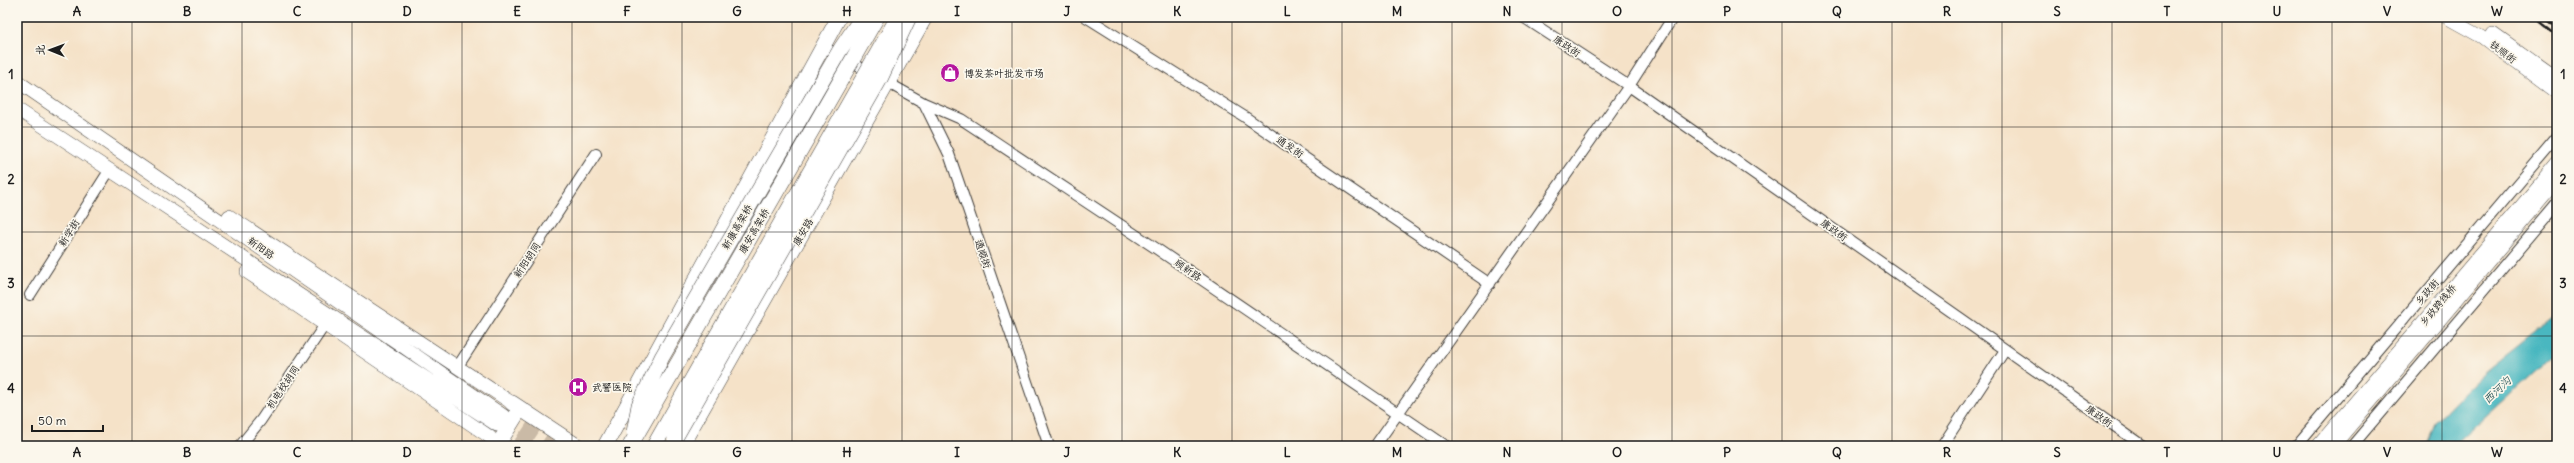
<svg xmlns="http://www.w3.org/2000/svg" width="2574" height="463" viewBox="0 0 2574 463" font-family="Delius,'LXGW WenKai TC',sans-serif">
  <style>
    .water { fill: #48b7c0; stroke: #326a6e }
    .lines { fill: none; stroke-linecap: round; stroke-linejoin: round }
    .highway-tunnel { stroke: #cabaa6; stroke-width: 15; stroke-dasharray: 15 8; stroke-linecap: butt }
    .minor-casing { stroke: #3d3a36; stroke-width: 12 }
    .major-casing { stroke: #3d3a36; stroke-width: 14 }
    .highway-casing { stroke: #3d3a36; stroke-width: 16 }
    .minor { stroke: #fff; stroke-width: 10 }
    .major { stroke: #fff; stroke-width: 13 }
    .highway { stroke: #fff; stroke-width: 15 }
    .rail { stroke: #1c1c1c; stroke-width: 3 }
    .highway-bridge-casing { stroke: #3d3a36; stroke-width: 16; stroke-linecap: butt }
    .highway-bridge { stroke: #fff; stroke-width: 15 }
    .grid { fill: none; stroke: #1c1c1c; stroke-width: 1; stroke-opacity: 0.55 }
    .labels { text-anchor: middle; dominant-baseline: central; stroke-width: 3.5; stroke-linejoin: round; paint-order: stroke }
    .street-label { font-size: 10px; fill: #1c1c1c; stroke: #fbf7ec }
    .poi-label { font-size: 10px; fill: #1c1c1c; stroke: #fbf7ec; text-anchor: start }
    .water-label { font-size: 11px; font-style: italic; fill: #2e5a5e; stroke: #fbf7ec }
    .neatline { fill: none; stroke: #1c1c1c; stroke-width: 1.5 }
    .grid-label { font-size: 13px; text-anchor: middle; font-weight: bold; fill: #1c1c1c }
  </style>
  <rect width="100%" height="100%" fill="#fbf7ec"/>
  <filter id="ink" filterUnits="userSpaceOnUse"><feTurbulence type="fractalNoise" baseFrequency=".025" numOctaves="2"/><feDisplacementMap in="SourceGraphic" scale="8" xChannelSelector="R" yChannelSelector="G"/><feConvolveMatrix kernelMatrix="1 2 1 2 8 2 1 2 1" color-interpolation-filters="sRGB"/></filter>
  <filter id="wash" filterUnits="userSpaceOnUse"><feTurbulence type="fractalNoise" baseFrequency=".012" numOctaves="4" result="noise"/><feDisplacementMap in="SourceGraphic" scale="16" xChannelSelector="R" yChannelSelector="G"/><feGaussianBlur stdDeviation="0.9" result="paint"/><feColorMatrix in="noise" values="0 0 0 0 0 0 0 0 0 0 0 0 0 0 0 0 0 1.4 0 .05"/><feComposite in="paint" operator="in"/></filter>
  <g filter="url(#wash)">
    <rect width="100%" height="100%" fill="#f5e2c8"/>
    <path class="water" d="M2557 314V351L2453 446H2427L2435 421 2458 397 2484 372Z"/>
  </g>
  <g filter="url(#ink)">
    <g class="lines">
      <path class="highway-tunnel" d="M504 416 549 446
        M497 425 529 446"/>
      <g class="minor-casing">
        <path id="minor" d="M1086 17 1245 117 1490 284
          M1523 17 1629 86 2143 446
          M822 46 924 103 949 154 1049 446
          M924 103 961 119 1154 247 1446 446
          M30 295 109 171
          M458 366 596 154
          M240 446 261 420 324 326
          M1375 446 1629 86 1673 17
          M1942 446 2005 350
          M2296 446 2557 138
          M2352 446 2557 204"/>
      </g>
      <g class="major-casing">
        <path id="major" d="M2446 17 2482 37 2557 93
          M2493 34 2557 80
          M17 81 504 416
          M17 109 497 425
          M229 216 512 403
          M247 272 490 437
          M2318 446 2557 164
          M2333 446 2557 181"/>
      </g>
      <g class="highway-casing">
        <path id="highway" d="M512 403 577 446
          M499 443 520 409
          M605 446 839 17
          M681 446 925 17"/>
      </g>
      <use href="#minor" class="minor"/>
      <use href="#major" class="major"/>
      <use href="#highway" class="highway"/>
      <path class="rail" d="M2534 17 2557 35
        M2546 17 2557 26"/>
      <g class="highway-bridge-casing">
        <path id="highway-bridge" d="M634 432 639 405 662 357 840 50 862 17
          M675 438 880 79 909 17
          M630 446 877 17
          M654 446 898 17"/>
      </g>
      <use href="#highway-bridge" class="highway-bridge"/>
    </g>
  </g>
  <path class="grid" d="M132 17V446M242 17V446M352 17V446M462 17V446M572 17V446M682 17V446M792 17V446M902 17V446M1012 17V446M1122 17V446M1232 17V446M1342 17V446M1452 17V446M1562 17V446M1672 17V446M1782 17V446M1892 17V446M2002 17V446M2112 17V446M2222 17V446M2332 17V446M2442 17V446M17 127H2557M17 232H2557M17 336H2557"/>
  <defs>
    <g id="shop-disc" transform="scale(1)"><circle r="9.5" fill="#b5179e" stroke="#fbf7ec"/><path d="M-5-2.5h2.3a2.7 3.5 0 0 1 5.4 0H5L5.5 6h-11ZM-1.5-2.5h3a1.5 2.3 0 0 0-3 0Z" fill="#fff"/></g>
    <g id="hospital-disc" transform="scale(1)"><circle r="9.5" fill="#b5179e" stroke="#fbf7ec"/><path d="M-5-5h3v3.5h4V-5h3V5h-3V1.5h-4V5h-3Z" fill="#fff"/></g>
  </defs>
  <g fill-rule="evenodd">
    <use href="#shop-disc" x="950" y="73"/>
    <use href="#hospital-disc" x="578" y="387"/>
  </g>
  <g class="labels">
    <g class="street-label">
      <text transform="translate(1567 46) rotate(33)">康政街</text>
      <text transform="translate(2503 52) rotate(37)">铁顺街</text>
      <text transform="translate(1290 147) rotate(34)">通发街</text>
      <text transform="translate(737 227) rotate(-60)">新康高架桥</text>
      <text transform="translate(1834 230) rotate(35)">康政街</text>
      <text transform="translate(754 231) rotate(-60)">康安高架桥</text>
      <text transform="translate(803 232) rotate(-60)">康安路</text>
      <text transform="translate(69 233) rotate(-58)">新学街</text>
      <text transform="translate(261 248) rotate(35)">新阳路</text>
      <text transform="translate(983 254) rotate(71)">通顺街</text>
      <text transform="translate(527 260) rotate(-57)">新阳胡同</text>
      <text transform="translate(1188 270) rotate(34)">顾新路</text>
      <text transform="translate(2427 292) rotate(-50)">乡政街</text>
      <text transform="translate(2438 305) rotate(-50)">乡政跨线桥</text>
      <text transform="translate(283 387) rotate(-56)">机电校胡同</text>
      <text transform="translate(2099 416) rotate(35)">康政街</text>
    </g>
    <g class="poi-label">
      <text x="964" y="73">博发茶叶批发市场</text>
      <text x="592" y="387">武警医院</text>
    </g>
    <g class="water-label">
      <text transform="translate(2497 390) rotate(-43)">西河沟</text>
    </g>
  </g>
  <rect width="2574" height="463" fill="none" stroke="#fbf7ec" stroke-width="44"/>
  <g transform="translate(50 50) rotate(271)" stroke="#fbf7ec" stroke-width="3" paint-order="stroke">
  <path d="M0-3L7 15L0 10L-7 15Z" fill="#1c1c1c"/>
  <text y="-6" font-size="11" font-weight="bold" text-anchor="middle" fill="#1c1c1c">北</text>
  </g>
  <path d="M32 425v6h71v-6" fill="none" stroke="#1c1c1c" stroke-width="2"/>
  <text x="38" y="425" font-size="12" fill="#1c1c1c" stroke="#fbf7ec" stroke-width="3" paint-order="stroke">50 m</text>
  <rect x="22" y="22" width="2530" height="419" class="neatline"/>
  <g class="grid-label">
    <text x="77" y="16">A</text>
    <text x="187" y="16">B</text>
    <text x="297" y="16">C</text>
    <text x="407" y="16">D</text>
    <text x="517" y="16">E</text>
    <text x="627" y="16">F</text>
    <text x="737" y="16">G</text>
    <text x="847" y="16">H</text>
    <text x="957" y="16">I</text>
    <text x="1067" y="16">J</text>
    <text x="1177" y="16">K</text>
    <text x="1287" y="16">L</text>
    <text x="1397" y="16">M</text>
    <text x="1507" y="16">N</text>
    <text x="1617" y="16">O</text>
    <text x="1727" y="16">P</text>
    <text x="1837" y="16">Q</text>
    <text x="1947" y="16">R</text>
    <text x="2057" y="16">S</text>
    <text x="2167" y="16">T</text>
    <text x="2277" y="16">U</text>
    <text x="2387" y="16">V</text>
    <text x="2497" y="16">W</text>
    <text x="11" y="79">1</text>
    <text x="2563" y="79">1</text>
    <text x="11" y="184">2</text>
    <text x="2563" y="184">2</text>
    <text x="11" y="288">3</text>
    <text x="2563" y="288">3</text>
    <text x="11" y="393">4</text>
    <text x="2563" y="393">4</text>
    <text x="77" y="457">A</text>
    <text x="187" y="457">B</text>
    <text x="297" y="457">C</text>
    <text x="407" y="457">D</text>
    <text x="517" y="457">E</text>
    <text x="627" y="457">F</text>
    <text x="737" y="457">G</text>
    <text x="847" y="457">H</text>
    <text x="957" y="457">I</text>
    <text x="1067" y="457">J</text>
    <text x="1177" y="457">K</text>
    <text x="1287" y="457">L</text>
    <text x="1397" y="457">M</text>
    <text x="1507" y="457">N</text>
    <text x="1617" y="457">O</text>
    <text x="1727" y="457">P</text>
    <text x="1837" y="457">Q</text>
    <text x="1947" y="457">R</text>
    <text x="2057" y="457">S</text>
    <text x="2167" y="457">T</text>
    <text x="2277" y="457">U</text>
    <text x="2387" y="457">V</text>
    <text x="2497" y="457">W</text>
  </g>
</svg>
